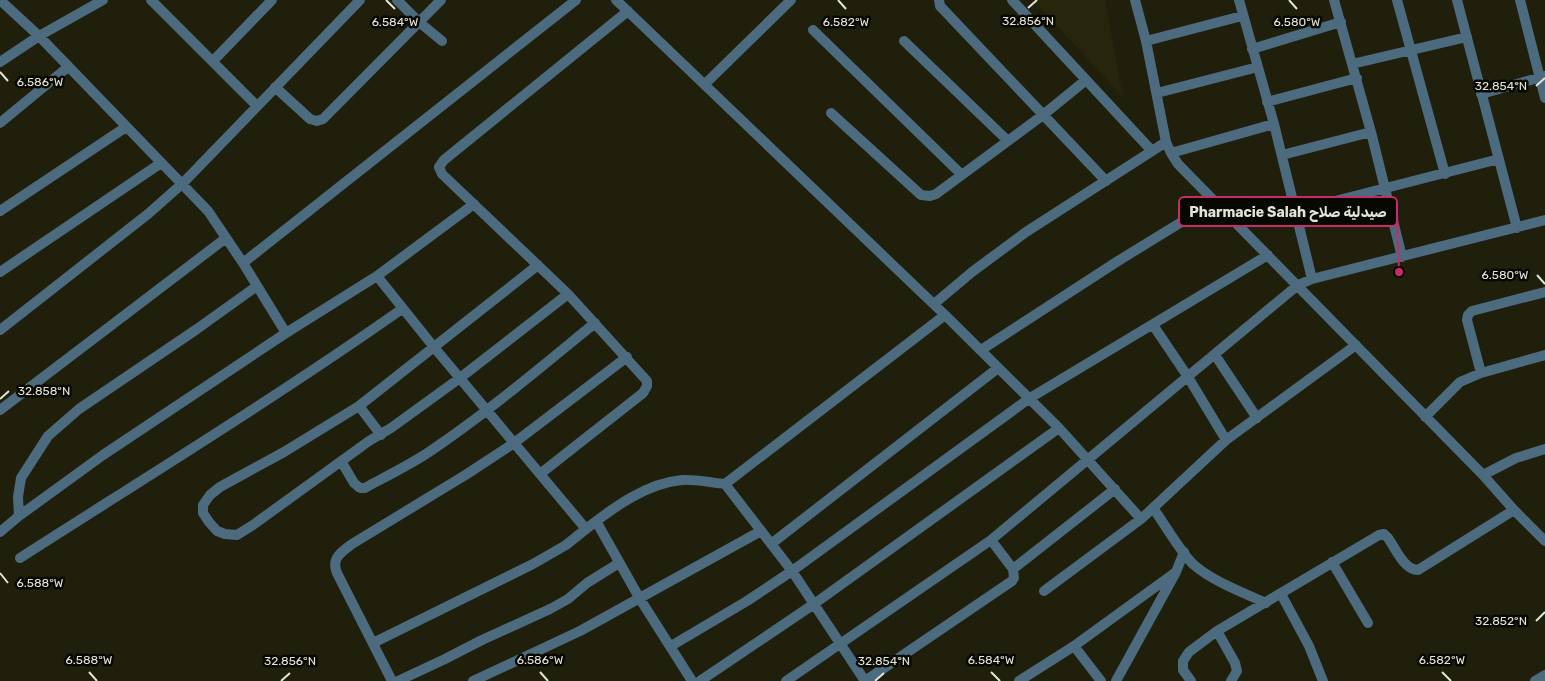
<svg xmlns="http://www.w3.org/2000/svg" width="1545" height="681" viewBox="0 0 1545 681" font-family="Rubik,'Noto Naskh Arabic',sans-serif">
  <style>
    .built { fill: #27260c }
    .lines { fill: none; stroke-linecap: round; stroke-linejoin: round }
    .minor { stroke: #4c6b7e; stroke-width: 10 }
    .ticks { fill: none; stroke: #e4e4d8; stroke-width: 2 }
    .ticks-label { font-size: 12px; text-anchor: middle; fill: #e4e4d8; stroke: #080803; stroke-width: 5; stroke-linejoin: round; paint-order: stroke }
    .leader { fill: none; stroke: #c52c68; stroke-width: 2 }
    .callout-dot { fill: #c52c68; stroke: #080803; stroke-width: 2 }
    .callout { fill: #080803; stroke: #c52c68; stroke-width: 2 }
    .callout-label { font-size: 14px; text-anchor: middle; font-weight: bold; fill: #e4e4d8 }
  </style>
  <rect width="100%" height="100%" fill="#1f1f0c"/>
  <path class="built" d="M1033 0H1105L1123 97Z"/>
  <g class="lines">
    <path class="minor" d="M0 0 39 36 208 211 243 263 286 333
      M151 0 257 106
      M397 0 419 22 442 41
      M616 0 945 315 725 484 792 571 865 681
      M939 0 940 6 1106 181
      M1012 0 1152 151
      M1135 0 1146 41 1166 142 1171 153 1178 164 1483 475 1514 510 1545 541
      M1239 0 1274 124 1312 279
      M1334 0 1371 132 1402 257
      M1397 0 1445 174
      M1457 0 1517 228
      M1520 0 1545 98
      M813 30 962 175
      M904 41 1008 141
      M1146 41 1242 16
      M1252 49 1341 22
      M213 61 272 0
      M0 62 39 36 103 0
      M1352 64 1467 37
      M705 84 791 0
      M275 87 310 119 317 121 323 119 441 0
      M1157 93 1258 67
      M1481 94 1545 76
      M1267 102 1357 78
      M831 113 921 195 930 196 936 194 1043 115 1086 80
      M0 123 68 67
      M1171 153 1274 124
      M1282 155 1371 132
      M0 211 126 127
      M1296 211 1499 159
      M243 263 576 0
      M538 265 359 406 284 452 220 487 210 495 203 505V513L209 522 217 531 225 534 237 535 253 525 369 441 391 428 460 378 568 294
      M0 272 161 163
      M377 276 433 346 586 529C614 507 647 483 682 480 696 479 712 483 725 484
      M934 304 972 272 1026 232 1166 142
      M945 315 1059 428 1141 519 1153 508C1164 523 1181 553 1194 565 1214 582 1242 592 1266 603
      M1153 325 1188 377 1226 440
      M0 330 148 214 183 183 360 0
      M981 350 1118 261 1214 202
      M1215 355 1257 418
      M1481 373 1467 320 1468 315 1472 311 1545 292
      M359 406 381 435
      M0 410 226 238
      M1425 417 1460 382 1481 373 1545 355
      M341 461 354 483 360 488H365L372 484C391 474 411 464 429 452 487 413 541 367 595 323
      M540 474 643 393 647 386V381L568 294 442 174 439 167 444 160 628 11
      M1483 475 1516 458 1545 449
      M1153 508 1226 440 1356 345
      M19 516 18 497 21 478 48 436 79 409 197 329 257 286
      M596 521 640 599 692 681
      M0 532 19 516 103 455 286 333 377 276 474 204
      M771 544 998 368
      M20 558C148 476 278 396 402 309
      M1332 562 1368 623
      M1013 569 1115 489
      M1044 591 1141 519
      M1281 594 1309 646 1323 681
      M1217 631 1235 663 1237 671 1231 681
      M373 643 533 564 566 545 586 529
      M671 646 747 601 792 571 1030 398 1268 255
      M1074 646 1101 681
      M392 681 338 575C330 559 340 553 352 544L467 474 514 443 627 357
      M398 681 445 659 482 640 550 609 568 599 587 583 619 563
      M473 681 580 631 761 531
      M700 681 814 604 1059 428
      M786 681 991 540 1298 285 1312 279 1545 220
      M865 681 1012 581 1014 578 1013 569 991 540
      M1019 681 1074 646 1176 572
      M1116 681 1176 572 1184 552
      M1191 681 1183 670V661L1189 652 1217 631 1379 535 1384 534 1388 538C1396 549 1404 570 1418 570L1514 510
      M1535 681 1545 675"/>
  </g>
  <path class="ticks" d="M386 0 395 9M838 0 846 9M1289 0 1297 9M1028 8 1037 0M0 72 8 81M1536 86 1545 78M1537 275 1545 284M0 399 9 391M0 573 8 583M1536 621 1545 612M89 672 97 681M540 672 548 681M991 672 1000 681M1442 672 1451 681M281 681 290 673M875 681 884 673"/>
  <g class="ticks-label">
    <text x="1028" y="25">32.856°N</text>
    <text x="1297" y="26">6.580°W</text>
    <text x="395" y="26">6.584°W</text>
    <text x="846" y="26">6.582°W</text>
    <text x="40" y="86">6.586°W</text>
    <text x="1501" y="90">32.854°N</text>
    <text x="1505" y="279">6.580°W</text>
    <text x="44" y="395">32.858°N</text>
    <text x="40" y="587">6.588°W</text>
    <text x="1501" y="625">32.852°N</text>
    <text x="89" y="664">6.588°W</text>
    <text x="540" y="664">6.586°W</text>
    <text x="991" y="664">6.584°W</text>
    <text x="1442" y="664">6.582°W</text>
    <text x="290" y="665">32.856°N</text>
    <text x="884" y="665">32.854°N</text>
  </g>
  <path class="leader" d="M1399 272L1397 212"/>
  <circle class="callout-dot" cx="1399" cy="272" r="5"/>
  <rect class="callout" x="1179" y="197" width="218" height="29" rx="5"/>
  <g class="callout-label">
    <text x="1288" y="217">Pharmacie Salah صيدلية صلاح</text>
  </g>
</svg>
